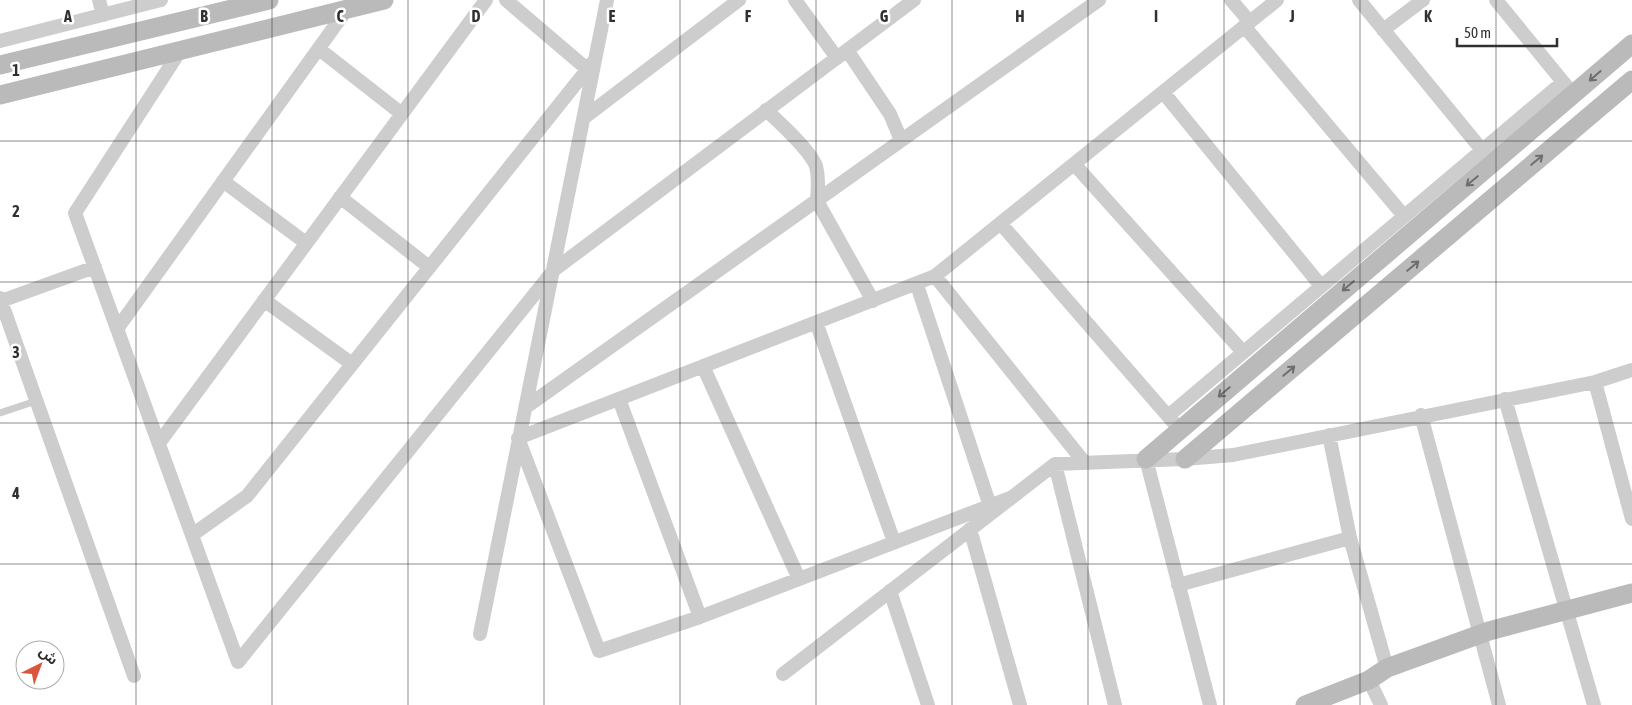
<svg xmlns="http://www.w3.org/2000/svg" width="1632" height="705" viewBox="0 0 1632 705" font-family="'Asap Condensed','Noto Sans Arabic',sans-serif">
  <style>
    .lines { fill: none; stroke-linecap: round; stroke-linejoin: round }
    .lane { stroke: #cdcdcd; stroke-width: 7 }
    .street { stroke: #cdcdcd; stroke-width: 14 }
    .secondary { stroke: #bababa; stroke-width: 19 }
    .oneway { stroke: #6e6e6e }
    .grid { fill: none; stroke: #303030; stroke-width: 1; stroke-opacity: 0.55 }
    .grid-label { font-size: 16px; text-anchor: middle; font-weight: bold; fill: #303030; stroke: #fff; stroke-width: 5; stroke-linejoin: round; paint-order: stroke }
  </style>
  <rect width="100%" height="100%" fill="#fff"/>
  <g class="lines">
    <path class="lane" d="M0 413 36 401"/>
    <path class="street" d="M99 0 103 15
      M506 0 587 69
      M795 0 837 58
      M1231 0 1250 22
      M1359 0 1482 150
      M1496 0 1568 88
      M1244 26 1404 216
      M1383 30 1423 0
      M0 41 161 0
      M319 49 402 114
      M847 50 890 114 901 140
      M180 51 75 213 238 662 554 270 914 0
      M1163 92 1321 286
      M766 110C779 122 810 150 816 166 819 177 818 189 817 201L873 301
      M585 117 739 0
      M1075 165 1243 352
      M223 181 306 243
      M340 197 429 267
      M1001 224 1174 423
      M935 276 1084 462
      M917 285 992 512
      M0 298 134 676
      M264 300 352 364
      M1 301 95 267
      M816 322 894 542
      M117 329 347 9
      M703 366 799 579
      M1595 382 1632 519
      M619 399 700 617
      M1505 399 1594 705
      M526 407 1099 0
      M1421 415 1499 705
      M1168 416 1563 82
      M1329 435 1350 538 1387 668
      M159 443 486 0
      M1146 459 1210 705
      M1055 464 1115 705
      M1010 498 700 617 599 651 518 438 935 276 1277 0
      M970 529 1020 705
      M192 535 247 496 594 61
      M1178 585 1350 538
      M890 591 928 705
      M480 634 607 0
      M783 674 1055 464 1185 459 1233 455 1595 382 1632 370
      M1369 680 1381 705"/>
    <path class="secondary" d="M0 65 269 0
      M0 95 384 0
      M1146 459 1632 44
      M1185 459 1632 80
      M1305 705 1369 680 1387 668 1489 631 1632 593"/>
  </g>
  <defs><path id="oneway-shaft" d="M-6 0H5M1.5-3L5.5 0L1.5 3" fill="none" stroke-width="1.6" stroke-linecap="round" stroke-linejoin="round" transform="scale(1.25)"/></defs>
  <g class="oneway">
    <use href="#oneway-shaft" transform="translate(1595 76) rotate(139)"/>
    <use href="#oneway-shaft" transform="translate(1537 160) rotate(-40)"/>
    <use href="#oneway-shaft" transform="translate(1472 181) rotate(140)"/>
    <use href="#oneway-shaft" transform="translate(1413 266) rotate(-40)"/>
    <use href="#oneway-shaft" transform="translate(1348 286) rotate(140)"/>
    <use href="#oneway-shaft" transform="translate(1289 371) rotate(-40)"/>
    <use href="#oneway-shaft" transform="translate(1224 392) rotate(140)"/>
  </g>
  <path class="grid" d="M136 0V705M272 0V705M408 0V705M544 0V705M680 0V705M816 0V705M952 0V705M1088 0V705M1224 0V705M1360 0V705M1496 0V705M0 141H1632M0 282H1632M0 423H1632M0 564H1632"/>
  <g class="grid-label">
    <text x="68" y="22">A</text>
    <text x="204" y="22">B</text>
    <text x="340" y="22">C</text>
    <text x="476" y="22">D</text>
    <text x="612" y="22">E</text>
    <text x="748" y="22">F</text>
    <text x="884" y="22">G</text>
    <text x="1020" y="22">H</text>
    <text x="1156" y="22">I</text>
    <text x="1292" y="22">J</text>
    <text x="1428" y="22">K</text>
    <text x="16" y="76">1</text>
    <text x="16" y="217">2</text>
    <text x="16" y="358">3</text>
    <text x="16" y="499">4</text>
  </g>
  <g transform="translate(40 665) rotate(42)"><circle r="24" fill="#ffffff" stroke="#acacac"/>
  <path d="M0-4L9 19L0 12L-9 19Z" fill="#db553e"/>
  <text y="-8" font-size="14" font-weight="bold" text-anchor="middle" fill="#303030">ش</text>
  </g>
  <path d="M1457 38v8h100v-8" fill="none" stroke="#303030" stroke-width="2.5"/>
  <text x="1464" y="38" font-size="15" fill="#303030" stroke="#ffffff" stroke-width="4" paint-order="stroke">50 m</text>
</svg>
